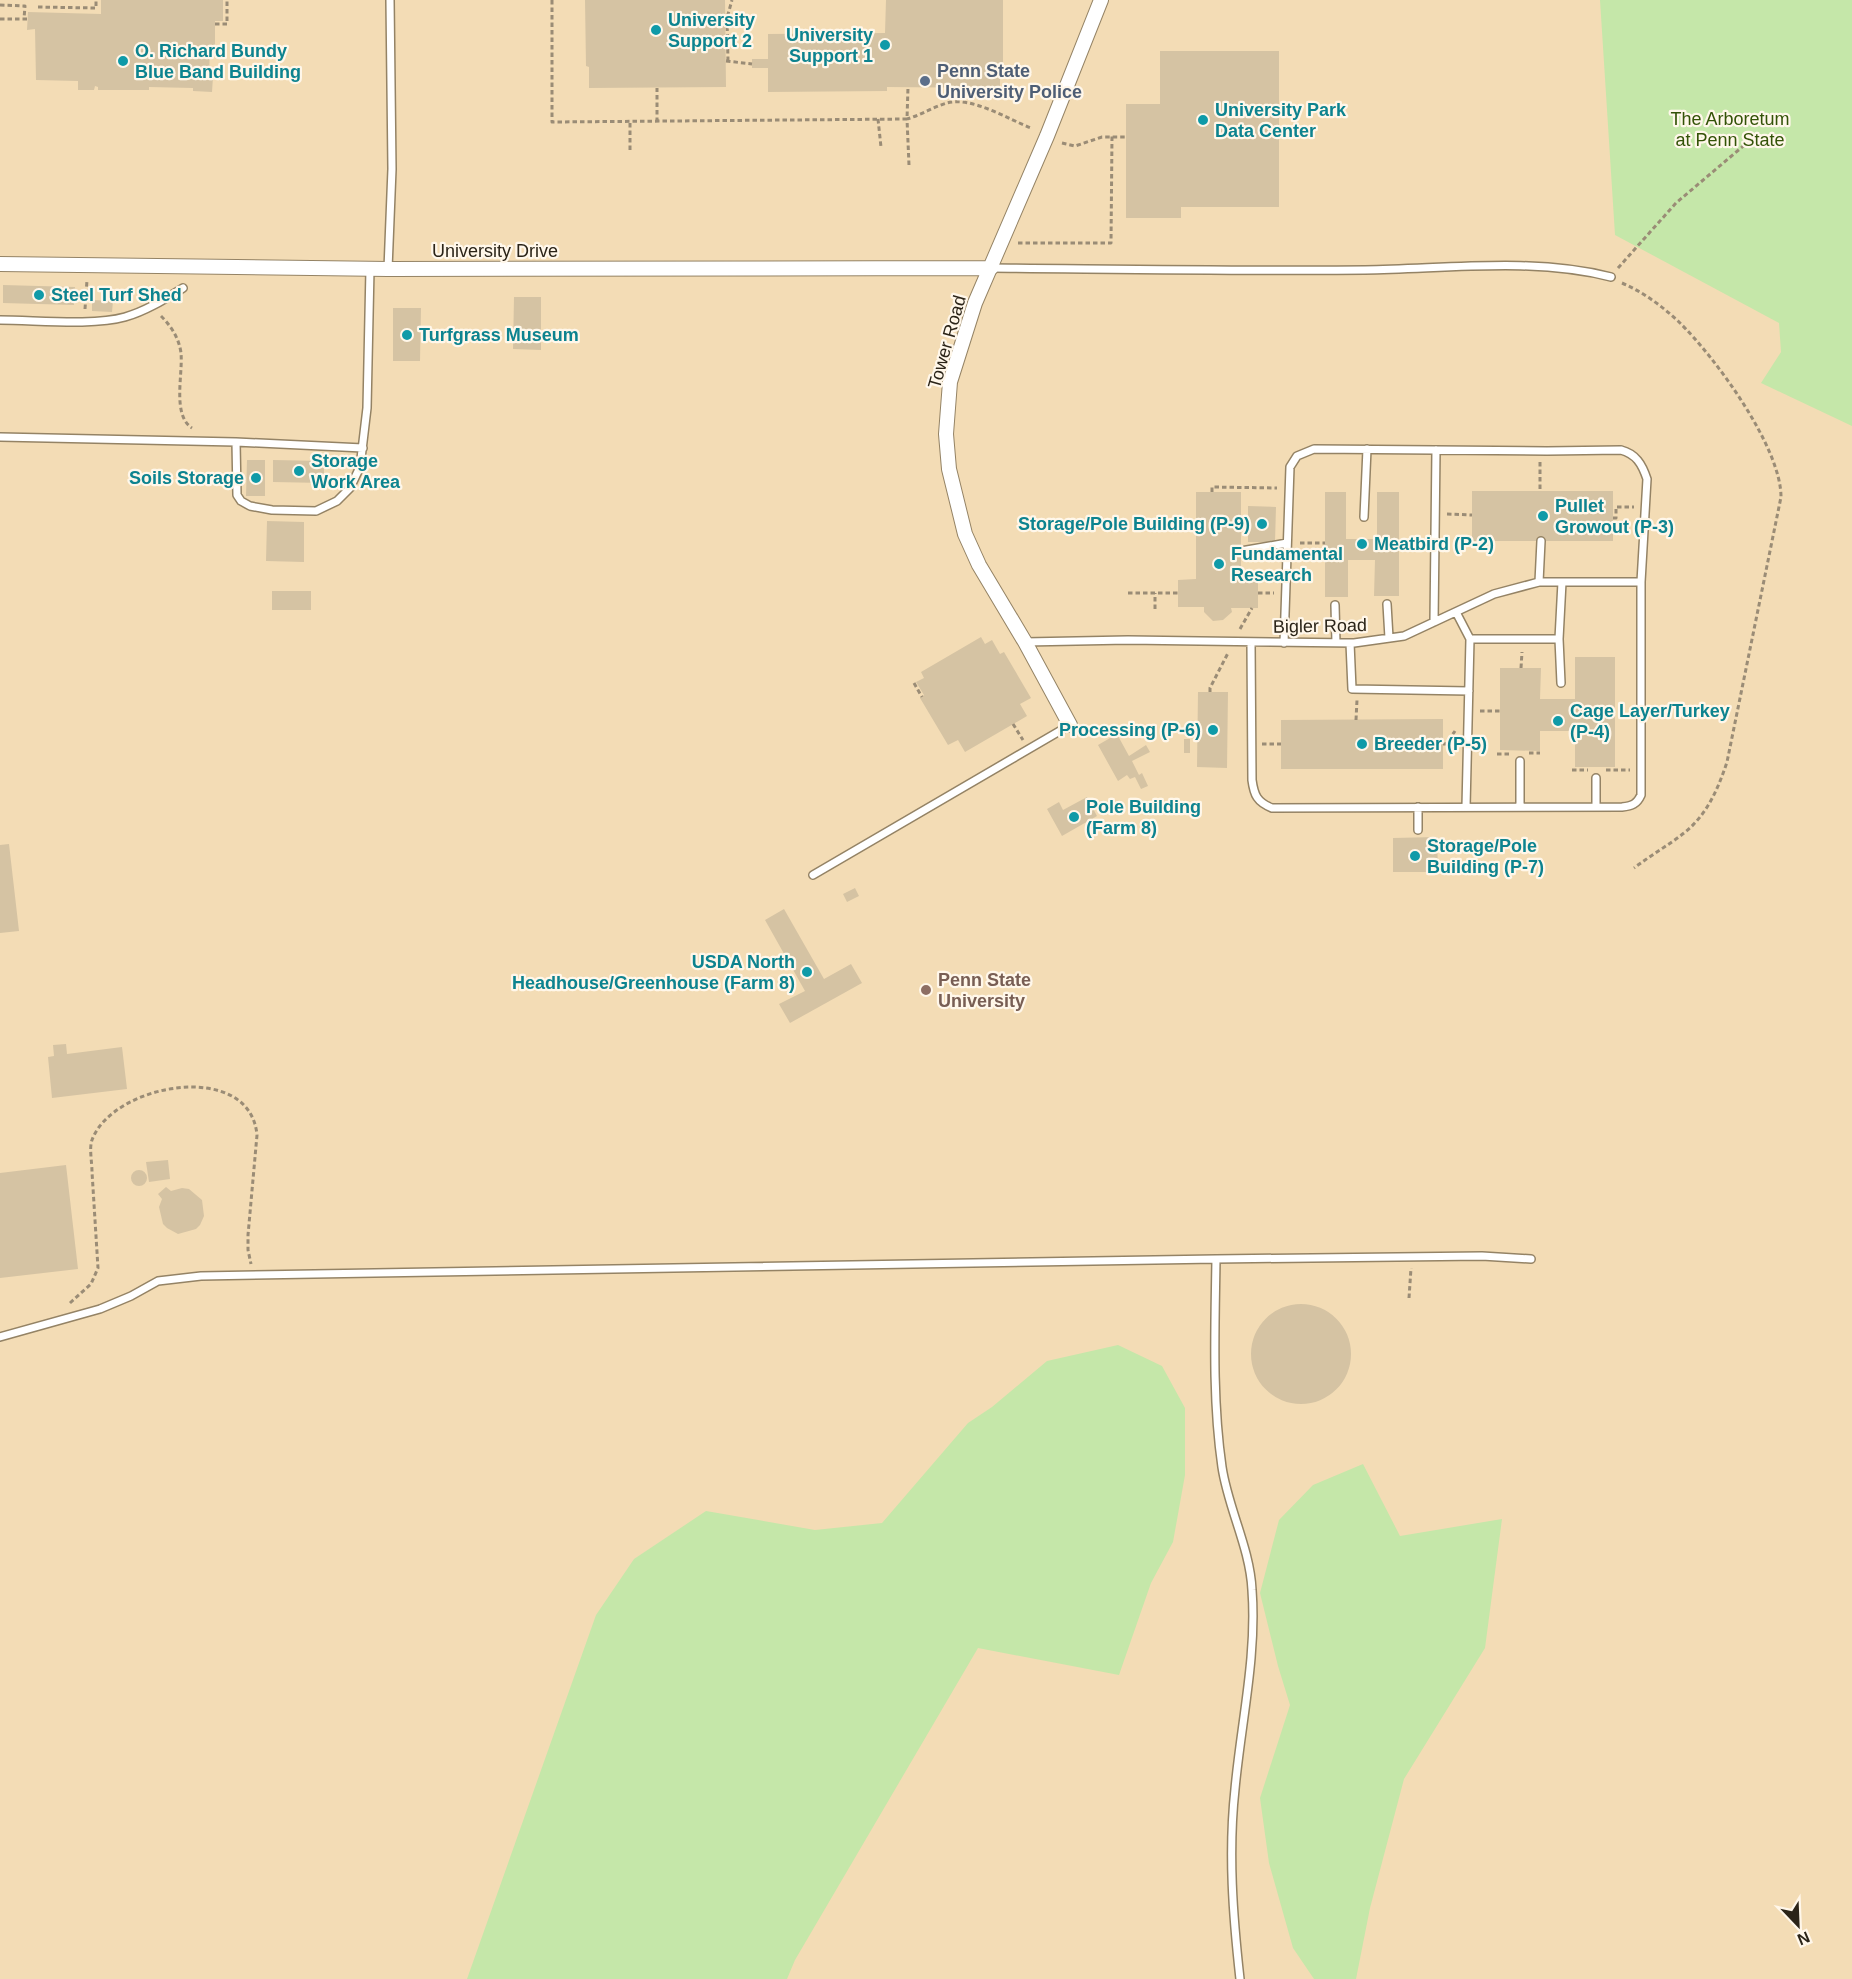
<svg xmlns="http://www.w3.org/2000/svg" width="1852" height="1979" viewBox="0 0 1852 1979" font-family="Helvetica,sans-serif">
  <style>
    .built { fill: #f3dcb5 }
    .green { fill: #c5e7a9 }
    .building { fill: #d5c3a3 }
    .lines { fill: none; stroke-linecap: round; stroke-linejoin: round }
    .service-casing { stroke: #948365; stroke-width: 10 }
    .minor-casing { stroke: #948365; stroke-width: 16 }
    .path { stroke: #9a8c76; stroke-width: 3; stroke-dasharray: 4.5 3; stroke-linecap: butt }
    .service { stroke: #fff; stroke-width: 7 }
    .minor { stroke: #fff; stroke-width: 14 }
    .culture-dot { fill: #0f9aa8; stroke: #fff7ea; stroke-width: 2 }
    .service-dot { fill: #5c6f8a; stroke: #fff7ea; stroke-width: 2 }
    .education-dot { fill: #8d6e63; stroke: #fff7ea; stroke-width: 2 }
    .labels { text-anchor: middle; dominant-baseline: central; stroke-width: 4.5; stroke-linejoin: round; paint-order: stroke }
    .culture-label { font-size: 18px; font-weight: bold; fill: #0d838f; stroke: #fff7ea; text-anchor: start }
    .service-label { font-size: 18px; font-weight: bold; fill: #4e5e75; stroke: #fff7ea; text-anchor: start }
    .park-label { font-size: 18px; fill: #335307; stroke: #fff7ea }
    .street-label { font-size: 18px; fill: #2b2418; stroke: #fff7ea }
    .education-label { font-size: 18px; font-weight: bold; fill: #785e54; stroke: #fff7ea; text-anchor: start }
  </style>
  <rect width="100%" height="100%" fill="#fbe8c8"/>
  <path class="built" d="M0 0H1852V1979H0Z"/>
  <path class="green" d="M1600 0H1852V426L1761 383 1781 352 1779 323 1615 235Z
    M1118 1345 1162 1366 1185 1408V1475L1173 1542 1151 1583 1119 1675 978 1648 795 1960 787 1979H467L596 1615 634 1559 706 1511 815 1530 882 1523 968 1423 992 1407 1047 1361Z
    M1363 1464 1400 1536 1502 1519 1485 1648 1404 1779 1370 1908 1356 1979H1314L1293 1948 1269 1863 1260 1798 1290 1705 1278 1666 1260 1593 1279 1520 1313 1485Z"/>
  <path class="building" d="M101 0H223V21H215V45L210 46 209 77H213L212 92 193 91V88L149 87V90H98V87L95 86 94 90H78V81L36 80 35 29 27 30 28 12 101 14Z
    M585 0H725L726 87 589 88V67L586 66Z
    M886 0H1003V62H1000V88L887 87V91L768 92V68H752V59H768V34L885 33Z
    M1160 51H1279V207H1181V218H1126V104H1160Z
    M3 285 75 287 74 305 3 303Z
    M514 297H541V350L513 349Z
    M92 300 113 301 112 312 92 311Z
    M393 308H421L420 361H393Z
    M247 460H265V496H246Z
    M273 460 324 461V483L273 482Z
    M1472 491H1613V541H1472Z
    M1196 492H1241V578H1258V608H1231L1232 612 1223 620 1213 621 1204 612V607H1178V580L1196 579Z
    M1325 492H1346V539H1377V492H1399V596H1374L1375 560H1348V597H1325Z
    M1248 506 1276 507 1275 542H1248Z
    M267 521 304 522V562L266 561Z
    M272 591H311V610H272Z
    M981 637 985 644 992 640 1000 654 1004 652 1031 698 1020 704 1027 716 965 752 958 740 948 745 920 698 924 695 916 682 924 678 921 672Z
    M1575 657H1615V767H1575V731H1540V751L1500 750V668H1541L1540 699H1575Z
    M1198 692H1228L1227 768 1197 767Z
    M1443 719V769H1281V720Z
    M1117 734 1129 756 1146 745 1150 752 1132 761 1139 775 1142 773 1148 786 1141 789 1135 777 1130 779 1127 775 1118 781 1098 745Z
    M1184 739H1190V753H1184Z
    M1087 797 1097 816 1062 836 1047 809 1059 802 1063 810Z
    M1437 837 1438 872H1393V838Z
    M9 844 19 931 0 933V845Z
    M855 888 859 896 847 902 843 894Z
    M784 909 824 979 851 964 862 983 790 1023 779 1004 805 991 765 920Z
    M66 1044 67 1054 122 1047 127 1089 52 1098 48 1057 54 1056 53 1045Z
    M168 1160 170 1179 149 1182 146 1162Z
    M66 1165 78 1269 0 1278V1173Z
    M131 1178a8 8 0 1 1 16 0a8 8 0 1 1-16 0Z
    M166 1187 171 1191 182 1188 189 1189 202 1200 204 1216 200 1225 196 1229 178 1234 167 1228 163 1224 159 1207 162 1199 158 1194Z
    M1251 1354a50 50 0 1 1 100 0a50 50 0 1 1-100 0Z"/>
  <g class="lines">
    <g class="service-casing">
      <path id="service" d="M991 268C1116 269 1240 271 1365 270 1446 269 1532 257 1611 277
        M388 269 392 169 390 0
        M0 320C36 320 93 326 125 317 146 311 165 299 183 288
        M0 437 236 442 363 448
        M236 442 237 495 241 501 250 506 272 510 316 511 337 501 350 488 360 467 367 408 370 269
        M1364 517 1367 449
        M1241 551 1287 543
        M1539 582 1541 541
        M1387 604 1389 638
        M1335 605 1336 643
        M1456 612 1470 639 1466 807
        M1434 622 1436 450
        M1470 639H1559L1562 582
        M1559 639 1561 683
        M1025 642 1128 640 1354 643 1404 636 1494 594 1539 582H1641
        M1251 643 1252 780C1254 795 1257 802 1272 808L1622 807C1632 806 1637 804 1641 795V582L1647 479C1642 464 1636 454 1621 450L1547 451 1314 449 1297 456 1290 467 1284 643
        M1350 643 1352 689 1469 691
        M1520 807V761
        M1596 807V778
        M1418 830V807
        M813 875 1070 725
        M1216 1259C1215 1328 1212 1398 1222 1467 1228 1508 1250 1548 1252 1590 1257 1656 1241 1723 1235 1789 1228 1853 1233 1916 1240 1979
        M0 1337 100 1309 131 1296 158 1281 201 1276 1216 1259 1482 1256 1531 1259"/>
    </g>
    <g class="minor-casing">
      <path id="minor" d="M0 264 388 269 991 268
        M1070 725 1025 642 979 565 965 534 949 469 946 434 950 382 975 303 1047 136 1101 0"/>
    </g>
    <path class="path" d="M552 0V122L907 119 908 87
      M0 5 25 6 24 19
      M38 7 96 8V0
      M0 19H28
      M215 24H227V0
      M726 61 752 64
      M728 61 727 18 732 0
      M878 119 881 147
      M657 122V88
      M1062 143 1075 146 1102 137H1127
      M630 150V122
      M909 165 907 119C921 115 933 107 947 103 971 96 1008 119 1031 128
      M1018 243H1111L1112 136
      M1618 268 1676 203 1748 142
      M1622 283C1643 292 1662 306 1679 322 1715 357 1781 447 1781 497L1727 762C1718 789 1707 815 1684 833 1669 845 1651 855 1634 868
      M85 309 87 280
      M161 316C171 326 179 338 181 353 183 375 172 415 192 428
      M1540 462V491
      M313 486H319V483
      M1212 492V487L1277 488
      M1447 514 1472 515
      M1613 518H1616V507H1634
      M1300 543H1325
      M1399 545 1425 544
      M1128 593H1178
      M1258 593H1274
      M1155 609V593
      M1240 629 1252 608
      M1521 668 1522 652
      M914 683 922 697
      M1210 692V688L1228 653
      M1480 711H1500
      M1356 720 1357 700
      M1013 724 1023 740
      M1262 744H1281
      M1443 744H1446L1455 731
      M1529 753H1540
      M1497 754H1511
      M1572 770H1588
      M1606 770H1630
      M1409 1298 1411 1268
      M70 1303 91 1284 98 1268C96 1236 94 1204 92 1172 92 1162 89 1148 92 1140 113 1083 250 1059 257 1135L248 1235V1250L251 1264"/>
    <use href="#service" class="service"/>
    <use href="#minor" class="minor"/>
  </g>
  <g class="culture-dot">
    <circle cx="656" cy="30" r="6"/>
    <circle cx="885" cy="45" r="6"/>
    <circle cx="123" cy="61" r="6"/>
    <circle cx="1203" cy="120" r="6"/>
    <circle cx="39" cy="295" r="6"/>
    <circle cx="407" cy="335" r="6"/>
    <circle cx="299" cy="471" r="6"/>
    <circle cx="256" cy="478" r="6"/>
    <circle cx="1543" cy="516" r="6"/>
    <circle cx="1262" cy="524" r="6"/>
    <circle cx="1362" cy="544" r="6"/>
    <circle cx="1219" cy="564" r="6"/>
    <circle cx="1558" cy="721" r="6"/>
    <circle cx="1213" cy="730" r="6"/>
    <circle cx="1362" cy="744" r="6"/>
    <circle cx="1074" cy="817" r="6"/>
    <circle cx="1415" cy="856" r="6"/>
    <circle cx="807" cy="972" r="6"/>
  </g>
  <circle class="service-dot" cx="925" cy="81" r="6"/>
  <circle class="education-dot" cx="926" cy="990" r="6"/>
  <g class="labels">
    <g class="culture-label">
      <text x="668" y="20">University<tspan x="668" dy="21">Support 2</tspan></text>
      <text x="873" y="35" text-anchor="end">University<tspan x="873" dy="21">Support 1</tspan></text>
      <text x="135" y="51">O. Richard Bundy<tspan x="135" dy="21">Blue Band Building</tspan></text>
      <text x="1215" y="110">University Park<tspan x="1215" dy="21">Data Center</tspan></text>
      <text x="51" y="295">Steel Turf Shed</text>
      <text x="419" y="335">Turfgrass Museum</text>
      <text x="311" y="461">Storage<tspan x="311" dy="21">Work Area</tspan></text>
      <text x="244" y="478" text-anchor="end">Soils Storage</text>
      <text x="1555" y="506">Pullet<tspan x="1555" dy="21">Growout (P-3)</tspan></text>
      <text x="1250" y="524" text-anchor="end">Storage/Pole Building (P-9)</text>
      <text x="1374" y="544">Meatbird (P-2)</text>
      <text x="1231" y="554">Fundamental<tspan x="1231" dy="21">Research</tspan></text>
      <text x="1570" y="711">Cage Layer/Turkey<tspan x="1570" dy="21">(P-4)</tspan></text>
      <text x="1201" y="730" text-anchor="end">Processing (P-6)</text>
      <text x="1374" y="744">Breeder (P-5)</text>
      <text x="1086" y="807">Pole Building<tspan x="1086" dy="21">(Farm 8)</tspan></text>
      <text x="1427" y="846">Storage/Pole<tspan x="1427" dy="21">Building (P-7)</tspan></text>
      <text x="795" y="962" text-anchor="end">USDA North<tspan x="795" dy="21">Headhouse/Greenhouse (Farm 8)</tspan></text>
    </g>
    <g class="service-label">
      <text x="937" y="71">Penn State<tspan x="937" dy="21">University Police</tspan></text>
    </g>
    <g class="park-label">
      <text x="1730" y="119">The Arboretum<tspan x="1730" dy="21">at Penn State</tspan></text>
    </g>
    <g class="street-label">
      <text x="495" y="251">University Drive</text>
      <text transform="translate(947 342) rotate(-74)">Tower Road</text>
      <text transform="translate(1320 626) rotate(-1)">Bigler Road</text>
    </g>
    <g class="education-label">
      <text x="938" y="980">Penn State<tspan x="938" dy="21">University</tspan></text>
    </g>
  </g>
  <g transform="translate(1798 1925) rotate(157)" stroke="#fff7ea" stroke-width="4.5" paint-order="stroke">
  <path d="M0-4.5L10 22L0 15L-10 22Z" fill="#2b2418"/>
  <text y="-9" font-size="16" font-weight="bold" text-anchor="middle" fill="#2b2418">N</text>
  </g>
</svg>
